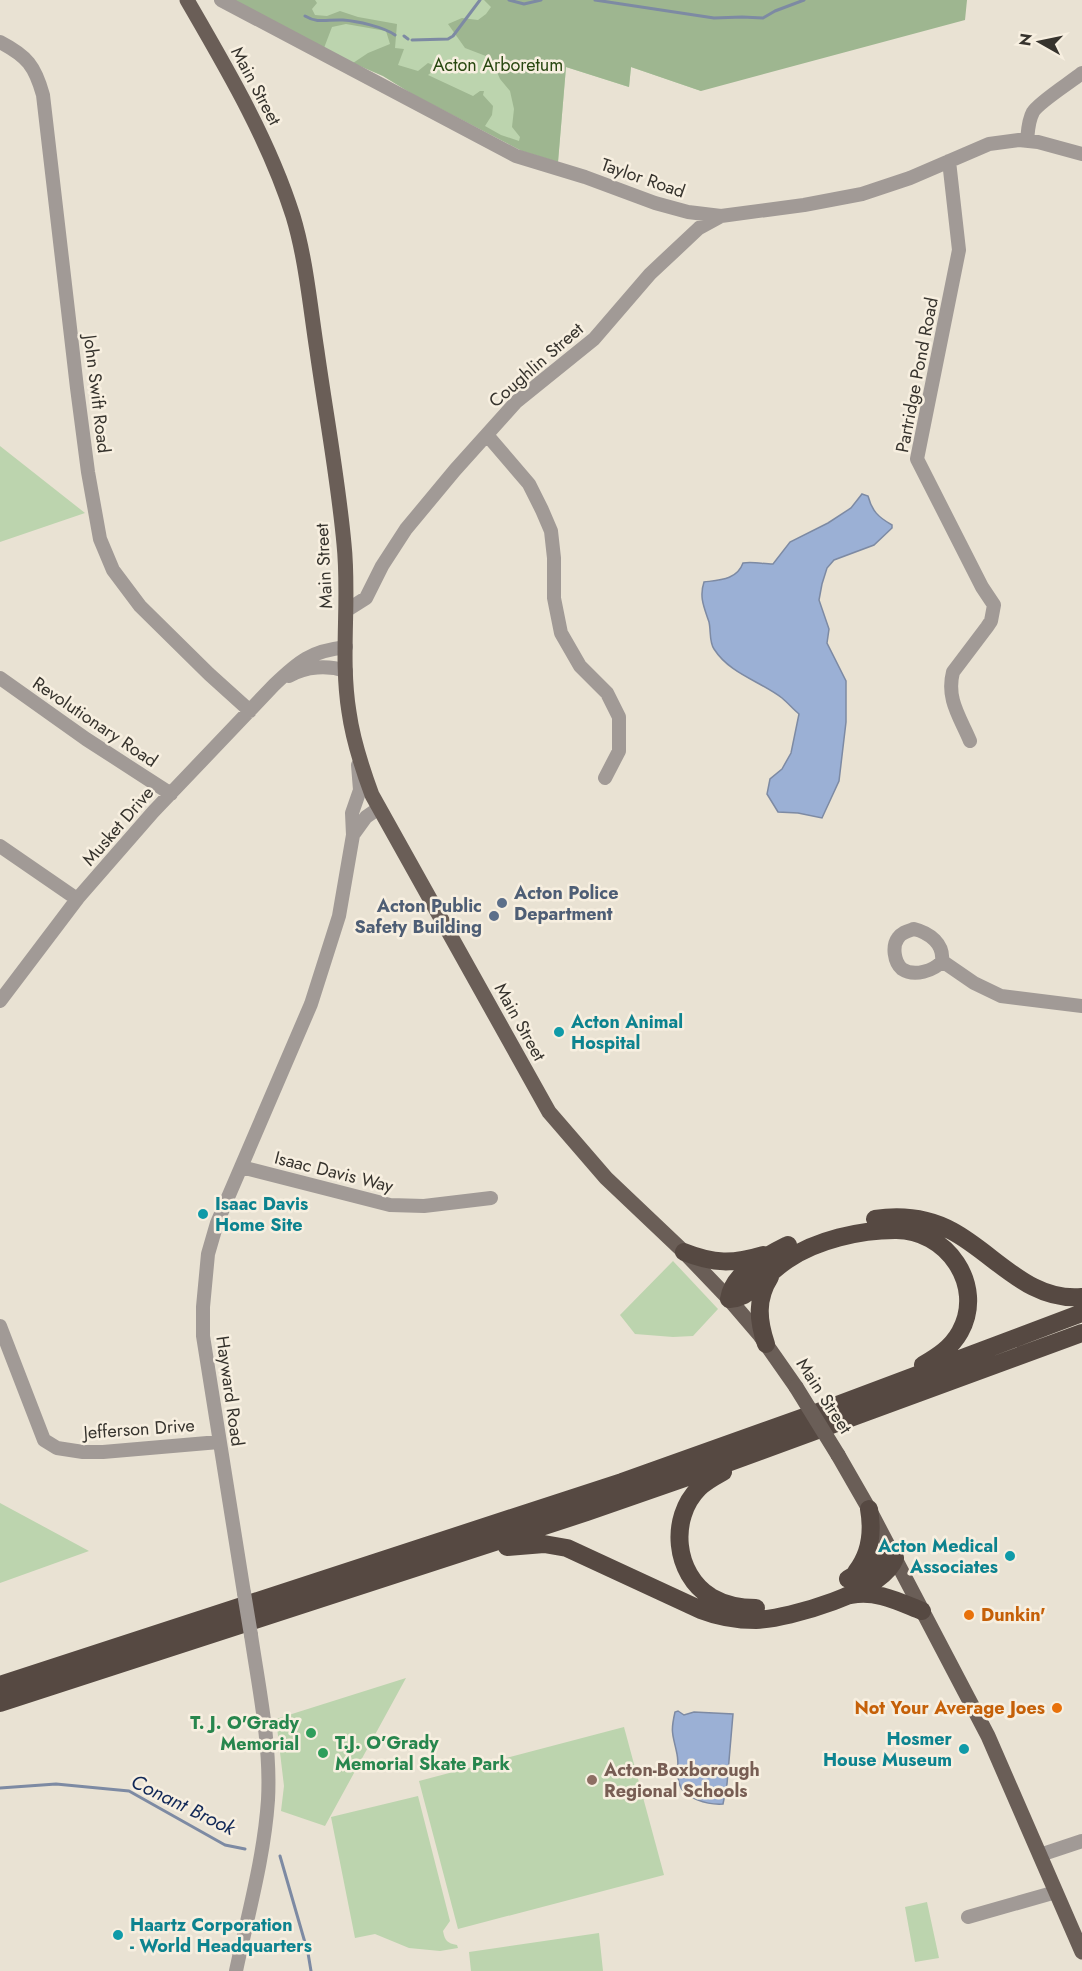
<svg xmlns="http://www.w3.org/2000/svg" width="1082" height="1971" viewBox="0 0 1082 1971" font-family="Jost,sans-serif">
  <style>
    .green { fill: #bcd4ae }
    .forest { fill: #9eb690 }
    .water { fill: #9bb0d5; stroke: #7d8aa3; stroke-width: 1.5 }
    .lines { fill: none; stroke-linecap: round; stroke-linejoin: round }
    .stream { stroke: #7d8aa3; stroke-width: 3 }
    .minor { stroke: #a19a96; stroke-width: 14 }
    .major { stroke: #6a5e57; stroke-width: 15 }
    .highway { stroke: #564942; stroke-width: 18 }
    .minor-bridge { stroke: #a19a96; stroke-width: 14 }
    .major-bridge { stroke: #6a5e57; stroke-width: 15 }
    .service-dot { fill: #5c6f8a; stroke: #f7efe0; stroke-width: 2 }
    .culture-dot { fill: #0f9aa8; stroke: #f7efe0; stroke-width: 2 }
    .food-dot { fill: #e8710a; stroke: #f7efe0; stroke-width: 2 }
    .leisure-dot { fill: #2e9e5b; stroke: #f7efe0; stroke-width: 2 }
    .education-dot { fill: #8d6e63; stroke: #f7efe0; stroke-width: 2 }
    .labels { text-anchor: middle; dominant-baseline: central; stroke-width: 5; stroke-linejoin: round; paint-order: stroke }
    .park-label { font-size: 18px; fill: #284710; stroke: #f7efe0 }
    .street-label { font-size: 18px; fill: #36332d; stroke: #f7efe0 }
    .service-label { font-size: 18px; font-weight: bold; fill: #4e5e75; stroke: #f7efe0; text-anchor: start }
    .culture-label { font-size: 18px; font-weight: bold; fill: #0d838f; stroke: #f7efe0; text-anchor: start }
    .food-label { font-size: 18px; font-weight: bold; fill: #c56008; stroke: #f7efe0; text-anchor: start }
    .leisure-label { font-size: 18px; font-weight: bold; fill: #27864d; stroke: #f7efe0; text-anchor: end }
    .education-label { font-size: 18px; font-weight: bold; fill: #785e54; stroke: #f7efe0; text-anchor: start }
    .water-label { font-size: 20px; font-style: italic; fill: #112857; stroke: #f7efe0 }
  </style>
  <rect width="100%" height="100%" fill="#e9e2d3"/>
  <path class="green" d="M233 0H709L702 58 701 91 631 67 629 87 566 67 558 162 522 151 414 95 383 76 353 63Z
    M0 446 85 513 0 542Z
    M673 1261 718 1309 693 1336 673 1337 635 1334 620 1315Z
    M0 1503 89 1551 0 1583Z
    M406 1678 325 1826 281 1811 284 1786 276 1719Z
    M624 1727 664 1875 458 1929 419 1781Z
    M418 1796 450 1921 443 1931C445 1941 447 1943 457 1945L458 1948 440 1951 409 1948 375 1934 355 1938 331 1817Z
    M927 1902 939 1958 915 1962 905 1907Z
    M599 1933 603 1971H471L469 1952Z"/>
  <path class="forest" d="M233 0H315L317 3 312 9 315 15 327 16 340 11 358 17 397 24 395 48 404 49 398 65 418 71 428 63 438 67 428 75 473 96 480 91H484L483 95 493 106 492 115 485 126 501 135 519 141 520 137 512 127 514 109 510 91 500 79 491 58 465 48 448 24 462 18 478 20 486 14 491 7 484 0H967L965 20 701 91 631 67 629 87 566 67 558 162 522 151 414 95 383 76 353 63 368 53 390 44 386 31 346 24 332 27 324 48Z"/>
  <path class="water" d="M862 494 868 496C872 511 878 517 892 525V528L874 545 834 560 827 568 822 584 819 600 829 629 827 643 846 681V722L839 781 822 818 798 813 778 812 767 794 770 779 782 769 791 753 799 714C793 709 788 703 782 698 760 681 730 674 714 649 709 642 711 630 709 622 704 607 699 597 704 582 719 580 737 580 743 563 752 561 763 564 773 564L790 542 828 523 851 508Z
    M678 1711 684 1715 694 1712 733 1714 727 1784 723 1804C709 1805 683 1799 679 1783 677 1774 679 1764 677 1754 673 1734 670 1734 675 1712Z"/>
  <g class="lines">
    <path class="stream" d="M509 0 524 4 541 0
      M595 0 714 18 742 17 763 18 775 11 804 0
      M305 16C318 24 328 19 343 20 357 21 384 27 395 35
      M404 36 408 39
      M412 40 448 39 453 36 480 0
      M0 1788 56 1784 129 1791 225 1845 245 1849
      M280 1856 308 1953 311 1971"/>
    <path class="minor" d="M221 0 516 156 585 177 655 203 688 212 721 216 804 205 862 194 910 178 989 144 1019 140 1038 142 1082 154
      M0 42C27 56 35 66 43 95L77 388 88 472 100 539 113 570 140 606 209 674 250 711
      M1027 141C1028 131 1028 121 1033 112 1039 102 1071 82 1082 73
      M949 161 959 250 917 459 982 587 994 605 991 621 987 627 953 672C946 699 960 717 970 741
      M487 435 529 484 542 510 551 531 554 558V598L561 633 580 666 607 693 619 717V751L605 778
      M347 610 366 598 382 566 406 529 455 470 516 402 594 339 650 274 699 228 721 216
      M289 676C306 666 328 665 346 671
      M0 678 86 739 171 794
      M353 835 366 817 379 808
      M0 846 77 899
      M914 929C930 933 944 944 942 961 934 971 914 977 902 969 894 962 892 946 898 938 902 932 908 931 914 929Z
      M942 961 974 983 1001 996 1082 1006
      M0 1001 78 898 153 812 274 685C299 661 311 651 346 647
      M241 1167 390 1205 424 1206 491 1198
      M0 1326 44 1440 57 1448 83 1452H103L219 1442
      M244 1593 203 1336V1307L208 1254 217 1223 311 1004 339 916 353 835 352 813 360 790 358 765
      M1040 1855 1082 1841
      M968 1917 1056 1892
      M236 1971C248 1914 264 1858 268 1800 271 1745 259 1689 251 1635"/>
    <path class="major" d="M187 0C227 69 269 140 293 216 306 259 310 306 317 351 326 415 338 479 344 544 350 600 340 657 349 712 353 741 362 768 372 795L549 1112 606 1178 684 1252 729 1299 759 1334 796 1387
      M838 1455 869 1509 988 1736 1082 1952"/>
    <path class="highway" d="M875 1219C902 1215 928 1218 952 1231 995 1254 1028 1302 1082 1297
      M788 1245C766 1256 733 1272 729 1299L736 1298 744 1295C759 1285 771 1271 787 1260 816 1240 860 1230 895 1230 946 1229 986 1285 960 1332 951 1348 938 1356 923 1365
      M684 1252C714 1264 733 1264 763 1255
      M766 1344C758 1320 756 1299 770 1277
      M723 1472C714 1477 706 1481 699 1488 669 1518 674 1574 711 1597 725 1605 740 1608 756 1608
      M507 1547 544 1544 567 1548 701 1610C719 1617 737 1620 756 1620 790 1618 882 1593 895 1558L881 1559 848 1579
      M856 1572C871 1553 873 1532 869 1509
      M851 1595C877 1590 899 1602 922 1611
      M0 1685 622 1482 824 1410 1082 1313
      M0 1703 587 1512 722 1465 1082 1333"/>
    <path class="minor-bridge" d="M244 1593 251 1635"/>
    <path class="major-bridge" d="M796 1387 838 1455"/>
  </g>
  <g class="service-dot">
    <circle cx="502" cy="903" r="6"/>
    <circle cx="494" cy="916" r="6"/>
  </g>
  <g class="culture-dot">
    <circle cx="559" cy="1032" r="6"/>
    <circle cx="203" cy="1214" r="6"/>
    <circle cx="1010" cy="1556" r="6"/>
    <circle cx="964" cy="1749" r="6"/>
    <circle cx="118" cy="1935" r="6"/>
  </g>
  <g class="food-dot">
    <circle cx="969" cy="1615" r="6"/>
    <circle cx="1057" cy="1708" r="6"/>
  </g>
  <g class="leisure-dot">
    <circle cx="311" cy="1733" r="6"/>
    <circle cx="323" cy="1753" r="6"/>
  </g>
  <circle class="education-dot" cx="592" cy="1780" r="6"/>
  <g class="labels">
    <g class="park-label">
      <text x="498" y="65">Acton Arboretum</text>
    </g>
    <g class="street-label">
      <text transform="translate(256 86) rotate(62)">Main Street</text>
      <text transform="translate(643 178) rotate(19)">Taylor Road</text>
      <text transform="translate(536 365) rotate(-41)">Coughlin Street</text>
      <text transform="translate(917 375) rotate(-79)">Partridge Pond Road</text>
      <text transform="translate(97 394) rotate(83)">John Swift Road</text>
      <text transform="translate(324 566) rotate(-93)">Main Street</text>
      <text transform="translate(95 722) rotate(34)">Revolutionary Road</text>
      <text transform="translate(118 826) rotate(-49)">Musket Drive</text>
      <text transform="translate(520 1022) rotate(61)">Main Street</text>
      <text transform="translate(334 1172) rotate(14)">Isaac Davis Way</text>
      <text transform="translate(230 1391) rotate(82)">Hayward Road</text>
      <text transform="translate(824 1396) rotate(57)">Main Street</text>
      <text transform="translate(139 1429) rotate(-4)">Jefferson Drive</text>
    </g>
    <g class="service-label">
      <text x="514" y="893">Acton Police<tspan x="514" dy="21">Department</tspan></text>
      <text x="482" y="906" text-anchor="end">Acton Public<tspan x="482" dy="21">Safety Building</tspan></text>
    </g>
    <g class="culture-label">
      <text x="571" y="1022">Acton Animal<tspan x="571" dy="21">Hospital</tspan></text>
      <text x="215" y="1204">Isaac Davis<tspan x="215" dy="21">Home Site</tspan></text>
      <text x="998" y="1546" text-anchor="end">Acton Medical<tspan x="998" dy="21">Associates</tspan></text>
      <text x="952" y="1739" text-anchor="end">Hosmer<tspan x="952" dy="21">House Museum</tspan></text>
      <text x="130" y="1925">Haartz Corporation<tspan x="130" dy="21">- World Headquarters</tspan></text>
    </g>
    <g class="food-label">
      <text x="981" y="1615">Dunkin'</text>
      <text x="1045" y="1708" text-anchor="end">Not Your Average Joes</text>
    </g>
    <g class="leisure-label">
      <text x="299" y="1723">T. J. O'Grady<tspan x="299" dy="21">Memorial</tspan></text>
      <text x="335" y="1743" text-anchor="start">T.J. O’Grady<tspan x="335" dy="21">Memorial Skate Park</tspan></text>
    </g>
    <g class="education-label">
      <text x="604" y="1770">Acton-Boxborough<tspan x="604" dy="21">Regional Schools</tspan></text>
    </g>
    <g class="water-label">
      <text transform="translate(183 1805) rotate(26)">Conant Brook</text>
    </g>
  </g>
  <g transform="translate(1040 42) rotate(279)" stroke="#f7efe0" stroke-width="4.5" paint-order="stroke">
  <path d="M0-4.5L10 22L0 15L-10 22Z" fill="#36332d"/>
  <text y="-9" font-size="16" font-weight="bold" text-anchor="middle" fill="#36332d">N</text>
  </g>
</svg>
